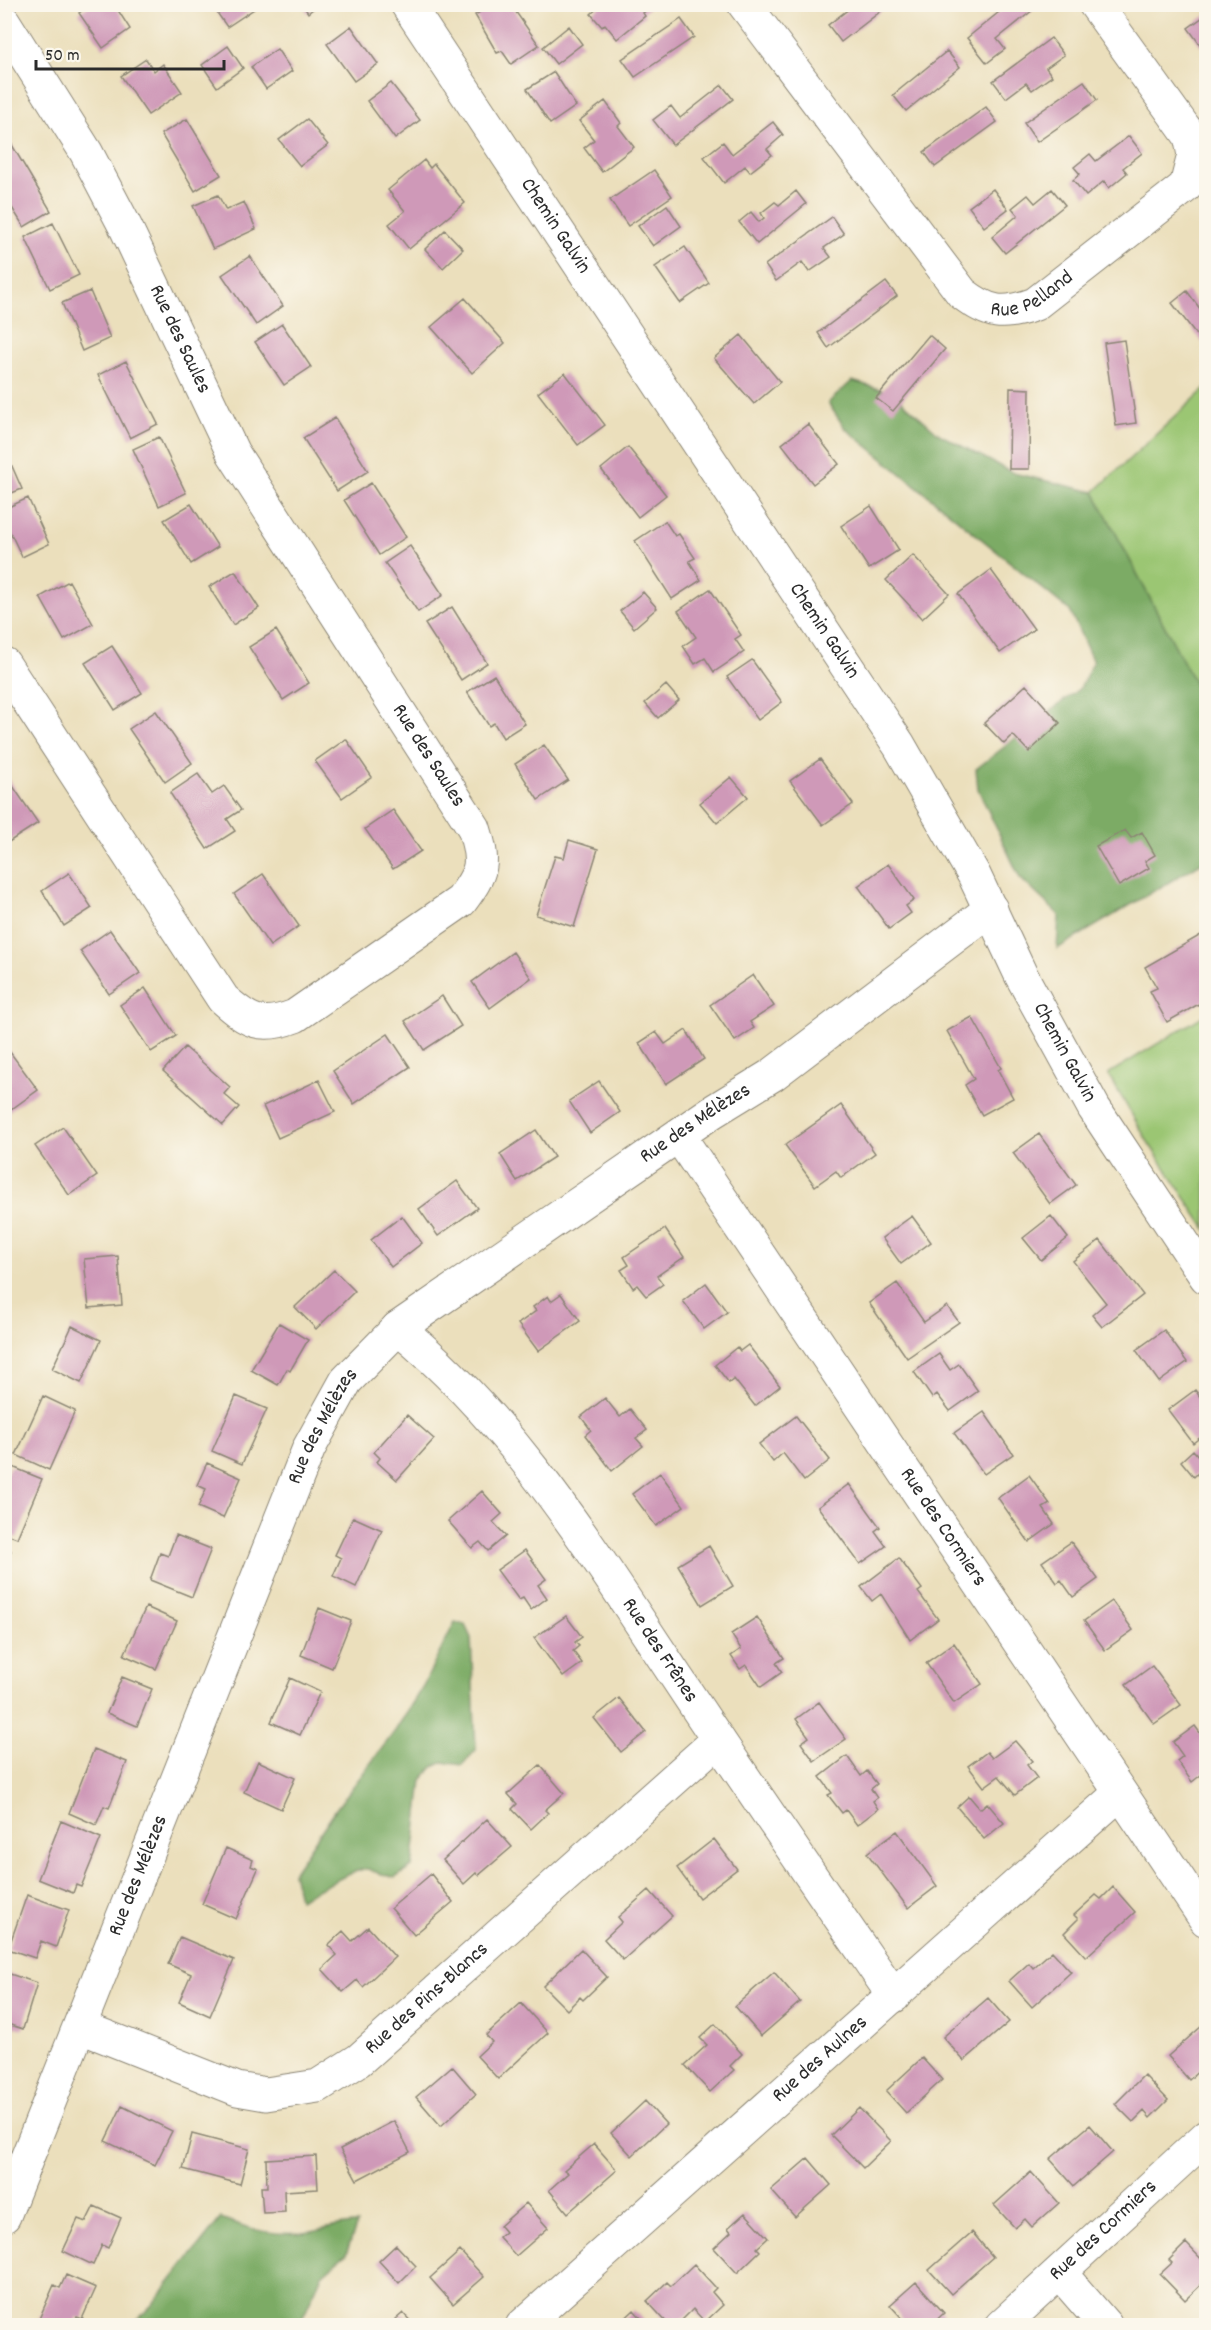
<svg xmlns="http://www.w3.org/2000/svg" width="1211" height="2330" viewBox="0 0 1211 2330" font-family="Dekko,sans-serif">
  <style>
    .green { fill: #9bc673; stroke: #63784f; stroke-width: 1.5 }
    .forest { fill: #7cab65; stroke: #546b48; stroke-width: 1.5 }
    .building { fill: #cf99b8 }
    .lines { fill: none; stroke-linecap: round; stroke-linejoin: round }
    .minor-casing { stroke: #8b8574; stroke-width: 35 }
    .minor { stroke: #fff; stroke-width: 33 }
    .labels { text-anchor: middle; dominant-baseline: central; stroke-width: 4.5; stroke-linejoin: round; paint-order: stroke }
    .street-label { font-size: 21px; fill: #2b2b2b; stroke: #fbf7ec }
  </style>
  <rect width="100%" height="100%" fill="#fbf7ec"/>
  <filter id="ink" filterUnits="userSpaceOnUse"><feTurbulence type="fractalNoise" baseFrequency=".0167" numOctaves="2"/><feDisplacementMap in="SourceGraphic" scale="12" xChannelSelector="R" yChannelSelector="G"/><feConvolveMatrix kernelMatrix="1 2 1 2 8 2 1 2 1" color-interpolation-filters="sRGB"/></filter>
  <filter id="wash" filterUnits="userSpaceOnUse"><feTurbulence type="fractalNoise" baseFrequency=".008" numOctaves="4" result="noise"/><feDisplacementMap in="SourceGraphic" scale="24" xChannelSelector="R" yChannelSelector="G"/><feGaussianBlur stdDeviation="1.35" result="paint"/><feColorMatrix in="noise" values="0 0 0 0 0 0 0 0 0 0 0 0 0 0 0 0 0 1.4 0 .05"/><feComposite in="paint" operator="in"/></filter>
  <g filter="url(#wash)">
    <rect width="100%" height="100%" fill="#ebdfbc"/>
    <path class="green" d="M1206 388V705L1094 492Z
      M1206 1014V1229L1148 1142 1108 1074Z"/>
    <path class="forest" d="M852 381 893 393 939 434 1013 473 1094 492 1206 705V860L1057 949 1059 915 1020 878 978 789 976 769 1080 688 1093 662 1070 611 845 428 828 403Z
      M455 1622 465 1625 471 1638 476 1750 462 1765 443 1762 433 1767 422 1780 412 1867 395 1878 369 1870H357L299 1899 293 1873 336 1809 395 1731 423 1686Z
      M221 2218C251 2230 278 2237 311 2232 327 2229 340 2224 357 2224L346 2254 322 2275 299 2325H132L152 2305Z"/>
    <g id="blocks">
      <path class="building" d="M91 4H114L130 29 103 48 79 13Z
        M211 4H251L254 9 227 27Z
        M302 4H319L308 13Z
        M602 4H648L650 7 643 13 645 16 617 39 605 24 602 27 591 14Z
        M847 4H890L841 42 828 25 850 8Z
        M1009 4H1028L1033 10 997 39 1005 49 987 63 967 38Z
        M491 5H511L539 45 511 64 502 51 497 53 475 15Z
        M1206 15V42L1201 46 1188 28Z
        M681 19 694 37 635 77 622 59Z
        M351 26 378 64 354 81 327 44Z
        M569 26 582 44 556 64 543 47Z
        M1051 38 1064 55 1046 68 1052 76 1032 90 1026 83 1006 98 993 81Z
        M228 46 243 68 217 87 202 65Z
        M277 49 292 71 266 89 251 67Z
        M947 51 960 67 906 111 893 95Z
        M146 59 154 71 163 64 182 92 148 115 121 76Z
        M554 72 576 106 550 124 527 89Z
        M1084 81 1097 100 1037 142 1024 123Z
        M391 83 420 120 395 139 367 101Z
        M722 85 733 99 673 145 653 120 671 106 680 118Z
        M605 101 621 123 618 126 634 147 602 172 584 148 594 140 579 121Z
        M986 107 997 122 935 167 924 152Z
        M187 119 221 175 195 191 161 134Z
        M307 119 328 145 300 166 279 140Z
        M773 122 783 135 767 149 772 155 750 172 745 166 724 183 704 157 723 142 732 154Z
        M1129 136 1142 153 1123 168 1127 173 1109 188 1104 181 1086 196 1073 180 1080 174 1074 167 1090 154 1096 161Z
        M12 145 51 211 24 227 4 195V150Z
        M424 160 430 168 434 164 465 203 409 249 389 224 405 211 388 190Z
        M654 170 672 196 628 226 610 200Z
        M993 189 1008 209 984 227 969 207Z
        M1052 189 1065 205 1005 253 992 237 1018 215 1012 208 1028 195 1035 203Z
        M796 191 806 204 757 244 739 222 751 212 759 222 764 218 761 213 775 202 779 205Z
        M218 195 226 210 244 202 256 229 213 249 193 206Z
        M667 205 681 226 653 246 638 226Z
        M832 217 844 234 824 248 831 257 809 272 802 262 776 281 765 265Z
        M53 223 79 275 50 289 25 237Z
        M445 230 463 249 443 268 425 249Z
        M685 247 709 283 680 303 655 267Z
        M250 256 283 306 256 325 222 275Z
        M886 282 897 296 828 348 818 333Z
        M90 291 110 338 82 351 62 303Z
        M1187 291 1206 317V347L1172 303Z
        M465 298 505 343 472 373 431 327Z
        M282 324 311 367 284 385 255 342Z
        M741 335 780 382 754 404 714 358Z
        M929 335 945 349 893 411 876 398Z
        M1124 340 1136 423 1116 426 1104 343Z
        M126 361 158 424 130 438 98 375Z
        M565 373 605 425 578 445 538 393Z
        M1010 388 1030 389 1029 469H1009Z
        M335 418 368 471 337 491 303 438Z
        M808 424 839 464 813 484 782 444Z
        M159 437 186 493 159 506 133 449Z
        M628 447 666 495 638 517 601 469Z
        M4 448 22 489 4 496Z
        M371 483 406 537 379 555 344 500Z
        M28 498 49 544 22 557 4 519V509Z
        M191 504 218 547 191 564 164 520Z
        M871 506 899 550 869 569 841 526Z
        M665 521 675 536 679 534 695 558 689 561 701 580 672 599 635 541Z
        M410 546 443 595 418 612 385 563Z
        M913 555 949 594 922 619 886 580Z
        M991 570 1034 629 1000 653 958 594Z
        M235 571 259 608 233 625 209 587Z
        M69 581 93 624 64 640 40 597Z
        M710 589 741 635 735 639 744 652 714 672 705 658 695 664 683 646 696 637 678 611Z
        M643 592 657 608 634 628 620 611Z
        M452 607 487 663 461 680 425 624Z
        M276 630 309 683 283 700 249 647Z
        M112 646 142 693 115 710 85 663Z
        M752 660 782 702 758 720 727 677Z
        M494 675 525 724 503 738 494 723 489 726 467 692Z
        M666 685 679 700 658 718 645 703Z
        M1026 685 1060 723 1029 752 1013 735 1004 744 984 723Z
        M156 711 192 763 165 782 129 729Z
        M346 739 372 777 342 798 315 761Z
        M544 745 568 780 538 800 515 764Z
        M820 759 853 804 823 825 790 781Z
        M4 773 38 823 4 845Z
        M198 774 212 794 224 786 241 810 227 819 235 831 207 849 170 793Z
        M731 777 748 797 717 823 700 803Z
        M393 810 421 851 393 869 365 829Z
        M1125 830 1131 838 1142 832 1155 855 1145 861 1149 868 1119 886 1096 846Z
        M569 840 598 849 574 927 536 915 555 856 564 858Z
        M888 864 914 900 906 906 911 913 889 929 858 886Z
        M69 873 92 908 64 926 42 891Z
        M263 874 299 926 270 946 234 894Z
        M110 930 140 973 109 994 80 951Z
        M1206 932V1000L1167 1022 1150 991 1157 988 1145 967Z
        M513 952 531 978 490 1008 472 982Z
        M753 975 774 1006 750 1022 754 1028 735 1041 710 1005Z
        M145 988 176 1036 151 1052 120 1005Z
        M442 996 461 1026 424 1050 405 1021Z
        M972 1017 1001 1068 998 1070 1013 1098 982 1115 965 1085 974 1079 947 1031Z
        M686 1030 704 1059 666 1084 639 1043 656 1032 665 1044Z
        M388 1034 410 1067 354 1104 333 1071Z
        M4 1044 38 1090 9 1111 4 1105Z
        M185 1047 230 1087 224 1094 239 1107 223 1125 163 1071Z
        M319 1080 335 1112 278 1138 263 1106Z
        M599 1081 620 1112 590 1133 569 1101Z
        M841 1105 875 1153 841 1178 836 1171 815 1186 785 1145Z
        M63 1127 97 1176 69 1195 35 1146Z
        M536 1130 554 1157 517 1181 500 1154Z
        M1039 1134 1076 1185 1050 1204 1013 1153Z
        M457 1181 477 1208 438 1236 419 1209Z
        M402 1216 422 1243 391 1267 371 1240Z
        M912 1216 931 1242 901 1264 882 1238Z
        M1051 1216 1068 1238 1041 1260 1023 1238Z
        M665 1229 684 1257 657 1276 663 1284 646 1296 637 1285 633 1288 621 1270 629 1265 624 1257Z
        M1100 1240 1143 1295 1102 1327 1092 1315 1106 1303 1073 1261Z
        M118 1256 122 1305 89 1308 84 1259Z
        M334 1270 355 1291 316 1329 295 1307Z
        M706 1283 727 1312 704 1329 683 1301Z
        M897 1283 924 1322 947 1306 959 1322 907 1358 869 1303Z
        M561 1294 580 1321 538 1351 518 1324 536 1311 533 1307 548 1296 551 1301Z
        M279 1323 308 1340 290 1371 287 1369 278 1385 251 1370Z
        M72 1326 101 1340 81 1383 52 1369Z
        M1164 1330 1187 1362 1159 1382 1136 1350Z
        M748 1345 780 1386 755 1406 734 1379 729 1383 715 1365 737 1347 740 1351Z
        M939 1354 950 1370 959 1364 978 1391 950 1411 937 1394 932 1398 914 1372Z
        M1195 1390 1206 1405V1433L1193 1443 1168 1410Z
        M43 1396 75 1411 49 1470 16 1455Z
        M236 1396 267 1409 242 1464 212 1451Z
        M605 1398 620 1417 630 1409 647 1430 636 1438 643 1446 612 1471 585 1435 591 1430 581 1417Z
        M984 1412 1013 1454 984 1474 954 1433Z
        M407 1415 434 1439 397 1480 377 1462 380 1458 374 1452Z
        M796 1416 830 1460 804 1481 783 1453 773 1462 759 1444Z
        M1193 1450 1206 1465 1194 1477 1181 1461Z
        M207 1463 241 1478 223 1518 198 1507 206 1489 197 1485Z
        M10 1466 42 1479 17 1538 4 1533V1478Z
        M660 1473 684 1506 656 1526 632 1494Z
        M1029 1475 1050 1504 1043 1508 1054 1524 1029 1542 998 1498Z
        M849 1484 880 1527 875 1531 886 1546 860 1564 818 1507Z
        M482 1491 502 1514 493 1522 506 1536 488 1551 480 1542 472 1548 448 1521Z
        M353 1517 382 1530 356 1587 333 1576 341 1558 335 1555Z
        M176 1535 211 1549 192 1597 150 1580 160 1553 168 1556Z
        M1071 1542 1098 1579 1073 1597 1061 1580 1057 1583 1042 1562Z
        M709 1546 733 1586 702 1605 678 1565Z
        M4 1548 11 1551 4 1566Z
        M525 1550 546 1579 538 1585 547 1598 531 1610 523 1598 519 1600 497 1570Z
        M899 1558 922 1589 918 1592 938 1619 910 1640 881 1594 872 1601 861 1587Z
        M1112 1601 1133 1630 1105 1650 1084 1621Z
        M146 1607 177 1621 156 1669 124 1655Z
        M319 1608 351 1621 332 1668 301 1655Z
        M566 1616 582 1637 575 1642 579 1646 573 1651 582 1663 563 1677 534 1638Z
        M757 1617 784 1658 776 1663 782 1672 761 1687 746 1665 740 1669 731 1656 741 1649 731 1634Z
        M954 1643 982 1684 954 1703 926 1663Z
        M1152 1666 1181 1705 1154 1724 1126 1685Z
        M122 1677 152 1689 137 1726 107 1713Z
        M290 1678 320 1692 300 1735 271 1722Z
        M619 1698 646 1732 621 1752 594 1718Z
        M819 1702 846 1739 814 1761 801 1743 809 1737 796 1719Z
        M1195 1726 1206 1741V1771L1192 1782 1177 1761 1183 1756 1173 1742Z
        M1015 1741 1032 1761 1027 1765 1037 1778 1015 1795 999 1776 984 1787 968 1766 987 1752 992 1758Z
        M94 1749 127 1762 109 1808 104 1806 96 1825 69 1813Z
        M847 1756 861 1776 867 1771 877 1784 871 1789 877 1798 873 1801 878 1809 857 1825 846 1810 842 1813 828 1795 832 1793 820 1777Z
        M258 1761 295 1778 281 1809 244 1792Z
        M540 1765 564 1793 545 1810 548 1813 531 1829 512 1809 517 1804 508 1794Z
        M969 1796 980 1809 987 1803 1004 1823 984 1839 957 1807Z
        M487 1819 512 1847 479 1875 476 1873 464 1884 443 1860Z
        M61 1821 101 1838 81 1887 76 1885 73 1893 38 1879Z
        M897 1831 937 1886 908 1908 867 1853Z
        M714 1839 737 1869 699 1898 677 1868Z
        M226 1848 253 1860 251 1866 258 1869 236 1919 202 1904Z
        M431 1874 453 1902 414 1935 391 1908Z
        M1113 1887 1135 1912 1086 1957 1064 1933 1078 1919 1074 1915 1096 1895 1101 1899Z
        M649 1890 672 1916 623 1960 604 1939 622 1922 618 1917Z
        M27 1895 69 1910 56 1947 41 1941 35 1958 8 1949Z
        M368 1927 395 1957 363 1987 357 1980 343 1992 322 1969 337 1955 328 1945 343 1931 352 1941Z
        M180 1937 234 1960 210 2016 179 2002 191 1974 168 1964Z
        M581 1949 607 1977 583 2000 580 1997 567 2010 543 1986Z
        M1052 1951 1071 1972 1032 2007 1009 1981 1029 1963 1033 1968Z
        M774 1972 800 2002 761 2036 735 2006Z
        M10 1974 37 1983 23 2029 4 2023V1990Z
        M988 1998 1009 2022 964 2061 943 2037Z
        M521 2003 548 2033 498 2079 477 2056 492 2042 486 2035Z
        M715 2024 742 2054 730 2066 734 2070 710 2092 685 2065 707 2045 700 2038Z
        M1203 2025 1206 2029V2064L1189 2080 1168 2056Z
        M4 2051 10 2053 5 2066H4Z
        M922 2058 942 2080 906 2113 886 2091Z
        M452 2066 476 2094 441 2126 416 2097Z
        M1144 2075 1168 2100 1150 2118 1144 2111 1133 2122 1115 2104Z
        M645 2101 666 2124 632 2156 611 2133Z
        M122 2106 172 2131 155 2165 105 2141Z
        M859 2108 891 2141 863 2168 831 2135Z
        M394 2121 410 2152 357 2180 340 2149Z
        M1090 2125 1113 2152 1074 2186 1050 2159Z
        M192 2134 249 2149 240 2184 183 2169Z
        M594 2144 617 2170 568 2213 549 2190 568 2173 564 2170Z
        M316 2156 318 2189 284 2191 285 2212 263 2213 261 2187H267L266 2159Z
        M808 2158 831 2185 795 2217 771 2190Z
        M1031 2172 1059 2203 1032 2227 1025 2219 1015 2228 994 2205Z
        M526 2203 548 2228 516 2256 499 2237 505 2232 500 2226Z
        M94 2206 121 2218 108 2248 102 2245 93 2265 63 2251 78 2219 86 2222Z
        M745 2213 768 2238 757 2248 760 2251 737 2273 714 2248 731 2232 728 2228Z
        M972 2232 993 2257 951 2294 929 2270Z
        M1186 2243 1206 2264V2280L1185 2300 1160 2274 1172 2263 1169 2260Z
        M396 2245 416 2266 399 2283 379 2261Z
        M460 2251 484 2277 453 2304 430 2278Z
        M694 2264 716 2288 712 2292 723 2305 705 2322 693 2309 676 2326H670L647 2301 667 2282 671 2286Z
        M66 2275 96 2288 82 2319 77 2317 73 2326H53L39 2319 54 2285 60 2288Z
        M916 2282 944 2313 930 2326 920 2323 909 2326 890 2305Z
        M634 2310 648 2326H617Z
        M403 2313 415 2326H388Z"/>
    </g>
  </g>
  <g filter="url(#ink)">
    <use href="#blocks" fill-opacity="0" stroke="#8b8574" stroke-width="1.5"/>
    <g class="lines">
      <g class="minor-casing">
        <g id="minor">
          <path id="s1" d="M407 4 899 745 974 875 1021 975 1094 1108 1206 1277"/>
          <path id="s2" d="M744 4 962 293C989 314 1003 316 1035 304L1186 186 1194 155 1190 136 1095 4"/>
          <path id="s3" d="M4 22 86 152 126 228 233 453 474 828C485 864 483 871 461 901L295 1016C261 1029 249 1022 223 999L4 664"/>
          <path id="s4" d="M679 1136 1206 1920"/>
          <path id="s5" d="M398 1328C518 1427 594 1554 679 1681 749 1787 822 1892 894 1996"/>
          <path id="s6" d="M81 2027 237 2089 266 2094 318 2086 359 2060 718 1740"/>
          <path id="s7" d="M4 2216 309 1448 346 1381 398 1328 712 1112 772 1075 991 909"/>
          <path d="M1060 2273 1106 2326"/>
          <path id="s8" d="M522 2326 1120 1793"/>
          <path id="s9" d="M1001 2326 1206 2137"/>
        </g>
      </g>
      <use href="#minor" class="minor"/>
    </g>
  </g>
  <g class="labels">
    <g class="street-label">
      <text stroke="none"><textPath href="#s1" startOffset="267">Chemin Galvin</textPath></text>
      <text stroke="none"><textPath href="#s2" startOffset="441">Rue Pelland</textPath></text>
      <text stroke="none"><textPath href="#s3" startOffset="363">Rue des Saules</textPath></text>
      <text stroke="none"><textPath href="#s1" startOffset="753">Chemin Galvin</textPath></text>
      <text stroke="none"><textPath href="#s3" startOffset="849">Rue des Saules</textPath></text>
      <text stroke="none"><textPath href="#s1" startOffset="1239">Chemin Galvin</textPath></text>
      <text stroke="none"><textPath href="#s7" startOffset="1338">Rue des Mélèzes</textPath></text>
      <text stroke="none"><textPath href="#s7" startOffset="852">Rue des Mélèzes</textPath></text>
      <text stroke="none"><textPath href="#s4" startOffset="472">Rue des Cormiers</textPath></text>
      <text stroke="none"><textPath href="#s5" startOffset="417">Rue des Frênes</textPath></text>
      <text stroke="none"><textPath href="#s7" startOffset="366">Rue des Mélèzes</textPath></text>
      <text stroke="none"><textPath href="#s6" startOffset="390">Rue des Pins-Blancs</textPath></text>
      <text stroke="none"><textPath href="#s8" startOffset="400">Rue des Aulnes</textPath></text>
      <text stroke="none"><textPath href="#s9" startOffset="140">Rue des Cormiers</textPath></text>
    </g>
  </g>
  <rect width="1211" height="2330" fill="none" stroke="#fbf7ec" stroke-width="24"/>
  <path d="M36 60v9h188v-9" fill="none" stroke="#2b2b2b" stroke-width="3"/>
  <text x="45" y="60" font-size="18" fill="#2b2b2b" stroke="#fbf7ec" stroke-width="4.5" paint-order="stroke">50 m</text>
</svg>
